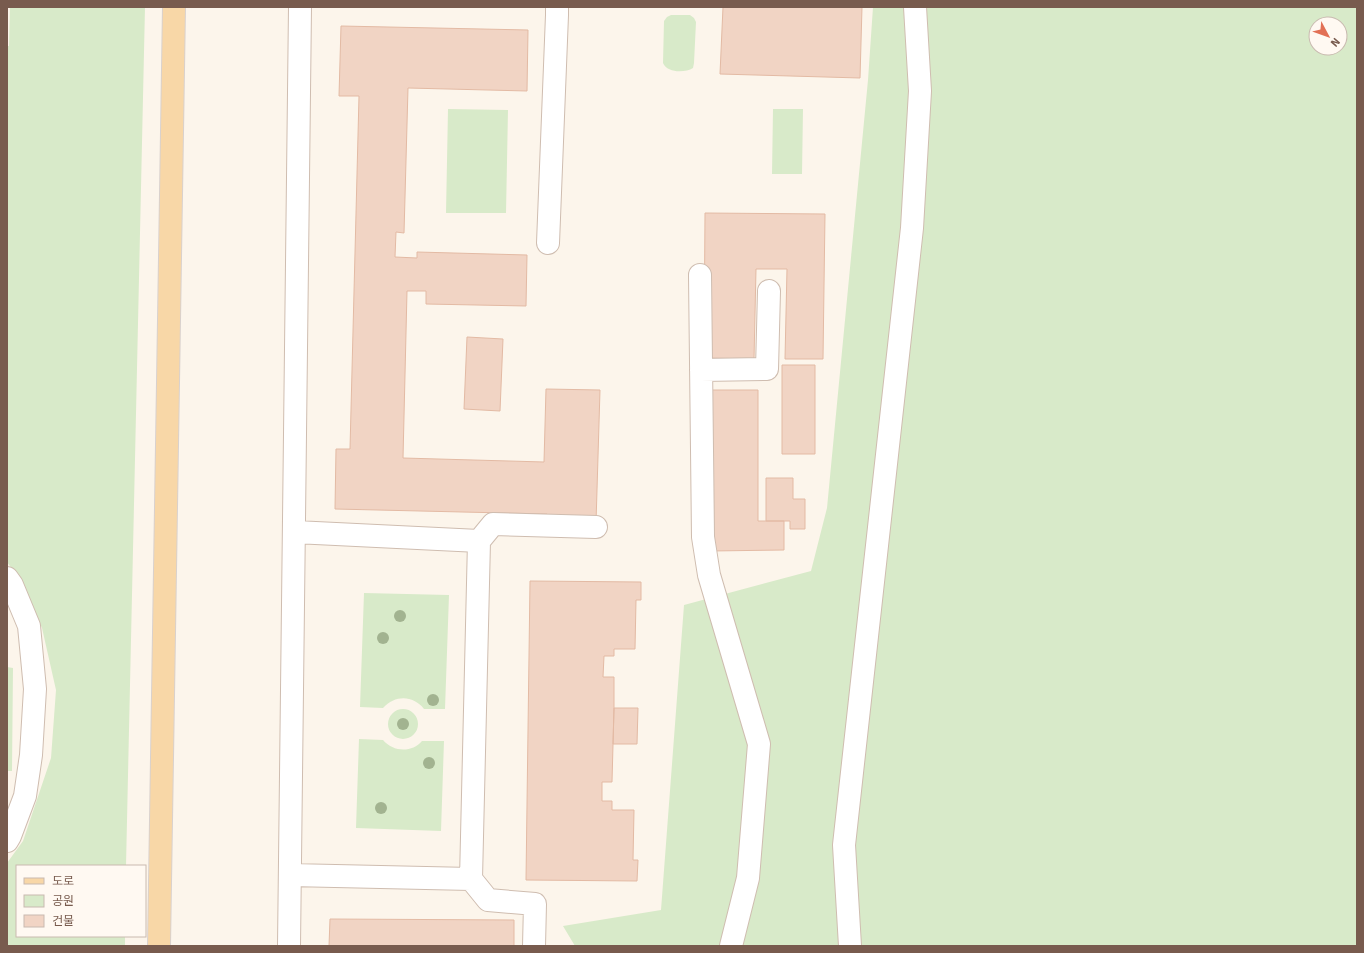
<svg xmlns="http://www.w3.org/2000/svg" width="1364" height="953" viewBox="0 0 1364 953" font-family="Signika,'Noto Sans KR',sans-serif">
  <style>
    .green { fill: #d8eac9; fill-rule: evenodd }
    .building { fill: #f1d4c4; stroke: #e3baa4 }
    .lines { fill: none; stroke-linecap: round; stroke-linejoin: round }
    .minor-casing { stroke: #cfbdb0; stroke-width: 24 }
    .major-casing { stroke: #d9d1cd; stroke-width: 24 }
    .minor { stroke: #fff; stroke-width: 22 }
    .major { stroke: #f8d7a7; stroke-width: 22 }
    .tree { fill: #a2b390 }
  </style>
  <rect width="100%" height="100%" fill="#fcf5eb"/>
  <path class="green" d="M10 7H145L126 866H17V936H125V946H7V863L23 841 51 758 56 690 42 628 20 580 7 562V46H9Z
    M873 7H1357V946H575L563 926 661 910 684 605 811 571 827 508 868 80ZM1316 24H1340V48H1316Z
    M671 15H690L694 18 696 22 694 63 693 68C685 73 667 73 663 63L664 21 667 17Z
    M448 109 508 110 506 213H446Z
    M773 109H803L802 174H772Z
    M364 593 449 595 445 709H424C413 695 395 695 383 708L360 707Z
    M7 667 13 668 12 771H7Z
    M388 724a15 15 0 1 1 30 0a15 15 0 1 1-30 0Z
    M359 739 383 740C393 752 412 753 422 741H444L441 831 356 828Z"/>
  <path class="building" d="M723 7H862L860 78 720 74Z
    M341 26 528 30 527 91 408 88 404 233 396 232 395 257 417 258V252L527 255 526 306 426 304V291H407L403 458 544 462 546 389 600 390 596 523 547 522V514L335 509 336 449H350L359 96H339Z
    M705 213 825 214 823 359H785L787 269H756L754 359 704 358Z
    M467 337 503 339 500 411 464 409Z
    M782 365H815V454H782Z
    M711 390H758V521H784V550L711 551Z
    M766 478H793V499H805V529H790V521H766Z
    M530 581 641 582V600H636L635 649H614V656H604L603 677H614V708L612 782H602V801H612V810H634L633 860H638L637 881 526 880Z
    M614 708H638L637 744H613Z
    M330 919 514 920V946H329Z"/>
  <g class="lines">
    <g class="minor-casing">
      <path id="minor" d="M548 243 557 15V7
        M700 275 703 537 709 575 759 744 748 878 731 946
        M701 370 767 369 769 291
        M295 532 479 541
        M7 578 12 585 29 626 35 689 31 755 25 796 10 836 7 841
        M290 875 471 879
        M289 946 300 7
        M534 946 535 904 488 900 471 879 479 541 493 524 596 527
        M850 946 844 845 912 228 920 91 915 7"/>
    </g>
    <g class="major-casing">
      <path id="major" d="M159 946 174 7"/>
    </g>
    <use href="#minor" class="minor"/>
    <use href="#major" class="major"/>
  </g>
  <g class="tree">
    <circle cx="400" cy="616" r="6"/>
    <circle cx="383" cy="638" r="6"/>
    <circle cx="433" cy="700" r="6"/>
    <circle cx="403" cy="724" r="6"/>
    <circle cx="429" cy="763" r="6"/>
    <circle cx="381" cy="808" r="6"/>
  </g>
  <rect width="1364" height="953" fill="none" stroke="#785b4e" stroke-width="16"/>
  <rect x="16" y="865" width="130" height="72" fill="#fff9f2" stroke="#c9bab0"/>
  <rect x="24" y="878" width="20" height="6" fill="#f8d7a7" stroke="#c9bab0"/>
  <text x="52" y="885" font-size="12" fill="#785b4e">도로</text>
  <rect x="24" y="895" width="20" height="12" fill="#d8eac9" stroke="#c9bab0"/>
  <text x="52" y="905" font-size="12" fill="#785b4e">공원</text>
  <rect x="24" y="915" width="20" height="12" fill="#f1d4c4" stroke="#c9bab0"/>
  <text x="52" y="925" font-size="12" fill="#785b4e">건물</text>
  <g transform="translate(1328 36) rotate(131)"><circle r="19" fill="#fff9f2" stroke="#c9bab0"/>
  <path d="M0-3L7 15L0 10L-7 15Z" fill="#e27055"/>
  <text y="-6" font-size="11" font-weight="bold" text-anchor="middle" fill="#785b4e">N</text>
  </g>
</svg>
